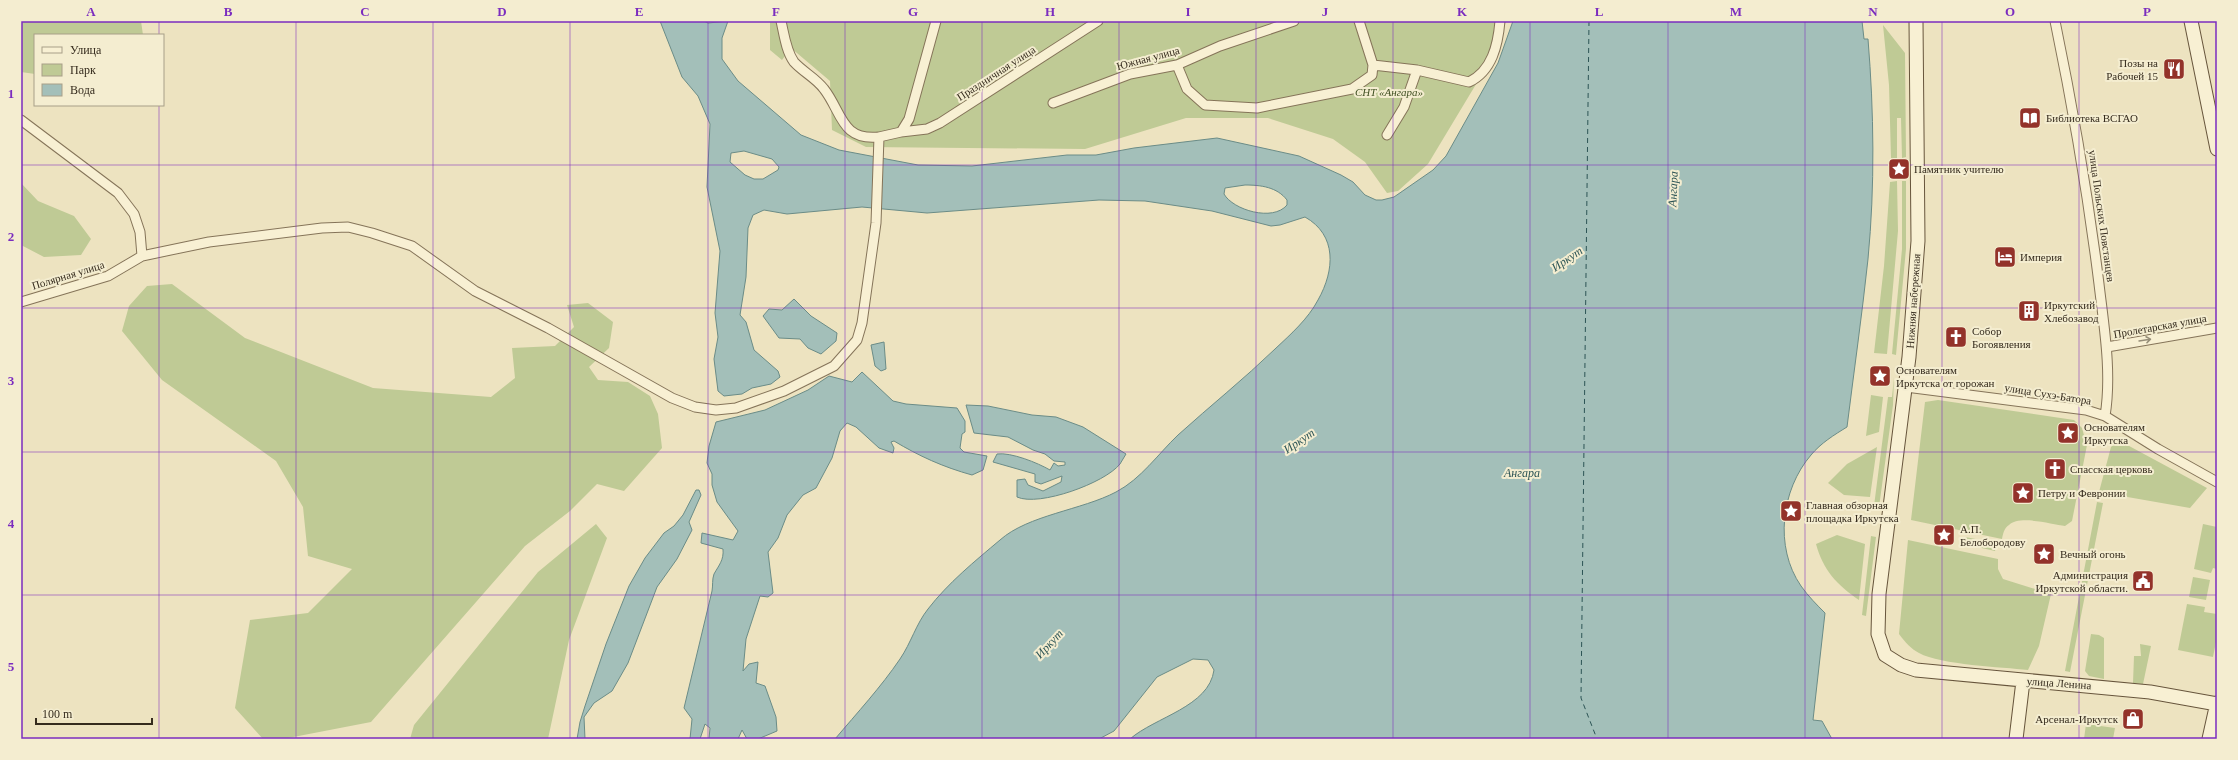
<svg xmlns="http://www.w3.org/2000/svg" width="2238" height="760" viewBox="0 0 2238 760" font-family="'Times New Roman',serif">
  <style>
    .green { fill: #bfca95 }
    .water { fill: #a3bfb9; stroke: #6b8c87; fill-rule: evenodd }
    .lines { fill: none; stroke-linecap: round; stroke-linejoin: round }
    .ferry { stroke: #2c5455; stroke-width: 1; stroke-dasharray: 5 4; stroke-linecap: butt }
    .minor-casing { stroke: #857459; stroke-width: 11 }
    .secondary-casing { stroke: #67553c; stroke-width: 15 }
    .minor { stroke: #f8f0d3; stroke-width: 9 }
    .secondary { stroke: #f8f0d3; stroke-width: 13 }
    .oneway { stroke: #968e78 }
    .grid { fill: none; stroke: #7b2cbf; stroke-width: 1; stroke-opacity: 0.55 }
    .labels { text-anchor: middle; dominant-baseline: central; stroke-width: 4; stroke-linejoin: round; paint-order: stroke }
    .street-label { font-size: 11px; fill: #352b1d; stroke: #f4edd0 }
    .poi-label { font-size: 11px; fill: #352b1d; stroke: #f4edd0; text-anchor: start }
    .park-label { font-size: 11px; font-style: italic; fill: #425124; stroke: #f4edd0 }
    .water-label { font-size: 12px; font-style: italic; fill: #2c5455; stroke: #f4edd0 }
    .neatline { fill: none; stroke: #7b2cbf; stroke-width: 1.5 }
    .grid-label { font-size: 13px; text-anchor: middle; font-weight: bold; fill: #7b2cbf }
  </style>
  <rect width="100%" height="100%" fill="#ede3c0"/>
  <path class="green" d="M21 21H141L143 35H35V74L21 72Z
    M770 21H1506L1496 51 1428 164 1398 191 1387 193 1365 162 1333 139 1268 118H1186L1085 149 866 147 832 130 830 81 791 48 782 60 770 50Z
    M1883 25 1905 53 1906 157 1902 158 1901 118H1897V158H1891L1889 85Z
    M1897 181 1898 231 1887 354 1874 353 1884 266 1890 182Z
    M1902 181H1906V249L1896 355 1892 354 1902 249Z
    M21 183 38 201 74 216 91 239 81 255 44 257 21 245Z
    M172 284 245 338 373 388 491 397 515 378 512 348 555 346 574 327 567 305 588 303 613 322 609 348 589 367 598 380 628 382 650 396 658 414 662 448 624 491 597 484 570 511 525 546 371 722 283 739H263L235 708 250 620 308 613 352 569 308 556 303 507 276 461 162 380 122 331 129 306 147 286Z
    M1894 377 1893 405 1879 507 1874 506 1888 397H1892Z
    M1871 395 1883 397 1879 432 1866 436Z
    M1938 400 2074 420 2082 428 2085 439 2088 440 2072 521 2065 526C2052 524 2019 515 2009 525 2004 528 2003 534 2002 539L1911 520 1925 402Z
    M2118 440 2207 488 2190 508 2099 492 2111 447Z
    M1877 447 1870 497 1844 495 1828 483 1847 464Z
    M2097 502 2103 503 2070 672 2065 671Z
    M596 524 607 538 569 640 548 739H410L414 725 538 572Z
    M2203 524 2217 527V569L2213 568 2211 573 2194 569Z
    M1837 535 1865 544 1859 600C1837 585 1823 570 1816 544Z
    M1871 536 1876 537 1866 616 1862 615Z
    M1965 537 1997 543 1995 551 1964 544Z
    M1908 540 1998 559V569L2003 579 2051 594 2039 646 2028 670C2002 667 1941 665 1919 653 1911 649 1905 642 1899 634Z
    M2193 577 2210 580 2206 600 2189 597Z
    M2187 604 2205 607 2204 612 2217 614V637L2213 657 2178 650Z
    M2091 634 2099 635 2104 638V679L2089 676 2085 671Z
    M2140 644 2151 646 2143 684 2133 683 2134 656H2141Z
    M2086 724 2115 728 2113 739H2084Z"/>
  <path class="water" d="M660 21H704L708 23 728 21 722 38V59L738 81 801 135 839 150 918 165 972 166 1067 155H1096L1134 148 1217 138 1299 156 1341 175 1353 182 1365 195 1376 200H1382L1394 197 1433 170 1446 156 1498 63 1513 21H1862L1864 39H1868C1874 112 1875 186 1868 259 1862 315 1854 371 1847 427 1834 435 1821 443 1811 455 1781 490 1774 547 1801 586 1808 596 1817 605 1825 613L1813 720 1822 721 1832 739H1130C1155 717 1209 707 1214 670L1208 660 1193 659 1157 677 1114 731 1099 739H835C857 713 881 687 900 659 911 643 916 624 928 609 948 583 975 561 1000 540 1028 515 1082 510 1116 492 1141 479 1158 454 1178 435 1210 406 1244 379 1275 349 1291 334 1308 319 1318 300 1335 270 1337 235 1305 217L1280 225 1271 226 1212 211 1145 201 1099 200 927 213 862 207 787 214 764 210 753 215 748 228 746 277 740 315 746 322 754 350 778 371 780 377 771 384 752 388 742 394 724 396 718 391 714 359 718 337 715 313 720 251 707 187 710 124 698 96 682 77ZM744 151 772 159 779 167 778 170 763 179H754L745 175 730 162 731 153ZM1245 185C1261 185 1277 187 1287 200V205C1273 222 1233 210 1224 194L1225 188Z
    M794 299 811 316 837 333 836 341 821 354 808 348 800 339 779 338 763 316 769 309 782 310Z
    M884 342 886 369 881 371 875 366 871 345Z
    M862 372 893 401 906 404 957 408 965 421V432L962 434 960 448 964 452 987 456 983 470 972 475C943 467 919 456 894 441L891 442 894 448 893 453 879 448 856 427 847 423 840 431 832 458 816 488 803 495 787 515 778 538 768 552 773 593 768 597 760 596 746 639 743 671 749 664 758 662 756 683 765 686 776 717 777 731 758 739H747L742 730 738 739H709L710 728 705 724 700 739H690L692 719 684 708 712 591C713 586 712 579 714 574 719 565 724 560 723 549L701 543 702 533 733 540 738 531 717 502 712 485V474L707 463 709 446 716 422 765 410 808 390 829 376 852 382Z
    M966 405 988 406 1032 415 1056 417 1083 427 1126 454C1124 457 1122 461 1120 464 1105 483 1039 507 1017 497V480L1025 479 1028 485 1043 491 1061 482 1062 476 1041 484 1035 482V474L993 462 997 454C1011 452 1038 463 1050 470L1054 463 1058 466 1065 465V462L1054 461 1045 454 1033 450 1008 437 974 433Z
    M696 490H699L701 495 689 522 692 530 677 559 657 587 628 663 612 691 594 703 584 717 585 739H577L580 722 585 706 606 644 629 586 645 558 664 533 674 526 683 515Z"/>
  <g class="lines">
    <path class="ferry" d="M1589 21 1581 698 1597 739"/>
    <g class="minor-casing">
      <path id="minor" d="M781 21C784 34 786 51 794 62 803 72 816 78 824 89 842 112 841 141 879 137
        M1359 21 1373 65 1417 70 1404 107 1387 135
        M2055 21C2073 108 2088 195 2099 284 2104 327 2112 373 2105 416
        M1177 65 1187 89 1205 105 1257 108 1352 89 1372 75 1373 65
        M1417 70 1469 82C1492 71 1498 45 1500 21
        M1053 103 1130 74 1177 65 1220 46 1294 21
        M21 120 118 193 134 214 140 232 142 256
        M901 132 927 129 940 123 1098 21
        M21 302 108 276 142 256 209 242 322 228 348 227 372 233 412 246 475 291 548 328 672 398 695 407 716 410 736 408 784 391 834 366 857 340 862 323 876 223 879 137 901 132 909 119 936 21
        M2107 347 2217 328
        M1906 387 2086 410 2105 416 2158 449 2217 482"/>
    </g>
    <g class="secondary-casing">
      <path id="secondary" d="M1916 21 1918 241 1909 357 1879 594 1878 634 1885 655 1901 665 1916 670 2150 692 2217 704
        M2191 21 2217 149
        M2016 739 2023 681
        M2209 739 2217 703"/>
    </g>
    <use href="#minor" class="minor"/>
    <use href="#secondary" class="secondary"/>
  </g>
  <defs><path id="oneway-shaft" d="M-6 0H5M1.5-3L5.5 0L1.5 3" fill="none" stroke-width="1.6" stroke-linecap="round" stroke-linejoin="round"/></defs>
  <use class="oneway" href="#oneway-shaft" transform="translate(2145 340) rotate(-9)"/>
  <path class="grid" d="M159 21V35M296 21V739M433 21V739M570 21V739M708 21V739M845 21V739M982 21V739M1119 21V739M1256 21V739M1393 21V739M1530 21V739M1668 21V739M1805 21V739M1942 21V739M2079 21V739M159 105V739M21 165H2217M21 308H2217M21 452H2217M21 595H2217"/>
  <defs>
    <g id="restaurant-square" transform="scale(1.15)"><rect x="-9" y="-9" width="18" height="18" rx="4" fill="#93322a" stroke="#f4edd0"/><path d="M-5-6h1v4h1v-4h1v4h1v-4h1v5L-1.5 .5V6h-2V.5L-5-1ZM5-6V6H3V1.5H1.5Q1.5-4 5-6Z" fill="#fff"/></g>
    <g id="library-square" transform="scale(1.15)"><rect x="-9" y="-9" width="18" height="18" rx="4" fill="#93322a" stroke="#f4edd0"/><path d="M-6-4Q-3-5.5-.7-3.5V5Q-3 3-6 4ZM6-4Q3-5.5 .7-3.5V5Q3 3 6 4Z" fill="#fff"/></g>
    <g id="sight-square" transform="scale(1.15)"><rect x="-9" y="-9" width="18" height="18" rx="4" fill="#93322a" stroke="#f4edd0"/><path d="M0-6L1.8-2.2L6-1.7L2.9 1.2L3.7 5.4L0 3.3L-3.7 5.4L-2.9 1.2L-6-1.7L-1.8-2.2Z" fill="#fff"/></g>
    <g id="hotel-square" transform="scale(1.15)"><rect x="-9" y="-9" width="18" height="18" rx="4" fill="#93322a" stroke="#f4edd0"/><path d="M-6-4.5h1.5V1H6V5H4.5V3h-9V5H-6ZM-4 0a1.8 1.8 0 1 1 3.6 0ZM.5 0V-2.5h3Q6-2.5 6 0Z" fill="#fff"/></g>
    <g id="building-square" transform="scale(1.15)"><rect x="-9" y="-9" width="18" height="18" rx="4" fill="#93322a" stroke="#f4edd0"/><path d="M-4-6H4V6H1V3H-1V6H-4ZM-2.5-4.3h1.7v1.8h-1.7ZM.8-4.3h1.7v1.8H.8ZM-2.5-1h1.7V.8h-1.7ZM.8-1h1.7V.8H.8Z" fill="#fff"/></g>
    <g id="church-square" transform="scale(1.15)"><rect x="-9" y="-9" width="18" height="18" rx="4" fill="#93322a" stroke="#f4edd0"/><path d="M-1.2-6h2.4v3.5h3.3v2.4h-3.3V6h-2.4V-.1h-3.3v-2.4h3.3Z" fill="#fff"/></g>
    <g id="civic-square" transform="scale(1.15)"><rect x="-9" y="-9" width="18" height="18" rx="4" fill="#93322a" stroke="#f4edd0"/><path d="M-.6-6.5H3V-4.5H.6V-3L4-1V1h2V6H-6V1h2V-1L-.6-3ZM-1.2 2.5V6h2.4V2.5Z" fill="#fff"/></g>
    <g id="shop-square" transform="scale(1.15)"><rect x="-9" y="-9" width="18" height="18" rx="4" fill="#93322a" stroke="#f4edd0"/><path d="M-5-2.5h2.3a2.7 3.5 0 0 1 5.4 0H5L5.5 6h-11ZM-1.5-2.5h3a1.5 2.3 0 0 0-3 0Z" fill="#fff"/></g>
  </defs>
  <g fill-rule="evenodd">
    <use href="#restaurant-square" x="2174" y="69"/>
    <use href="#library-square" x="2030" y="118"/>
    <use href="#sight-square" x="1899" y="169"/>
    <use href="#hotel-square" x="2005" y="257"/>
    <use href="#building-square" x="2029" y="311"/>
    <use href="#church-square" x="1956" y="337"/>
    <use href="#sight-square" x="1880" y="376"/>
    <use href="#sight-square" x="2068" y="433"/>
    <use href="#church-square" x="2055" y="469"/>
    <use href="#sight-square" x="2023" y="493"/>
    <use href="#sight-square" x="1791" y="511"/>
    <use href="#sight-square" x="1944" y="535"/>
    <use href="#sight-square" x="2044" y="554"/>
    <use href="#civic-square" x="2143" y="581"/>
    <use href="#shop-square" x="2133" y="719"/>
  </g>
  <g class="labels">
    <g class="street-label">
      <text transform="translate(1148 58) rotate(-15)">Южная улица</text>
      <text transform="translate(996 73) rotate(-33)">Праздничная улица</text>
      <text transform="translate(2102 216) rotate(82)">улица Польских Повстанцев</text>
      <text transform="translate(68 275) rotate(-17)">Полярная улица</text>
      <text transform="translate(1913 301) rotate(-86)">Нижняя набережная</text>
      <text transform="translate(2160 326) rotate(-10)">Пролетарская улица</text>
      <text transform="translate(2048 394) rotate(9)">улица Сухэ-Батора</text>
      <text transform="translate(2059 683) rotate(4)">улица Ленина</text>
    </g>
    <g class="poi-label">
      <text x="2158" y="63" text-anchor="end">Позы на<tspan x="2158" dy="13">Рабочей 15</tspan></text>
      <text x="2046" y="118">Библиотека ВСГАО</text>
      <text x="1914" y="169">Памятник учителю</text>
      <text x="2020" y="257">Империя</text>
      <text x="2044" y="305">Иркутский<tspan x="2044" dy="13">Хлебозавод</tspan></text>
      <text x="1972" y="331">Собор<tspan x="1972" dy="13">Богоявления</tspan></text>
      <text x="1896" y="370">Основателям<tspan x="1896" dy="13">Иркутска от горожан</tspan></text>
      <text x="2084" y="427">Основателям<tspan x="2084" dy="13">Иркутска</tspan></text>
      <text x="2070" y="469">Спасская церковь</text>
      <text x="2038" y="493">Петру и Февронии</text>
      <text x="1806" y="505">Главная обзорная<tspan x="1806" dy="13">площадка Иркутска</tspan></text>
      <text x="1960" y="529">А.П.<tspan x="1960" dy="13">Белобородову</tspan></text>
      <text x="2060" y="554">Вечный огонь</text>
      <text x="2128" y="575" text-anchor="end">Администрация<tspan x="2128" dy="13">Иркутской области.</tspan></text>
      <text x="2118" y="719" text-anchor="end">Арсенал-Иркутск</text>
    </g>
    <g class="park-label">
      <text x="1389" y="92">СНТ «Ангара»</text>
    </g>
    <g class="water-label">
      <text transform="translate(1673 189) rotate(-88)">Ангара</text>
      <text transform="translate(1567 259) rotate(-34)">Иркут</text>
      <text transform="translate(1299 441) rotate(-34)">Иркут</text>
      <text x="1522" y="473">Ангара</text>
      <text transform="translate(1049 644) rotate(-47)">Иркут</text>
    </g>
  </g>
  <rect width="2238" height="760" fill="none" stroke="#f4edd0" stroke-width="44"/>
  <rect x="34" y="34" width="130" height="72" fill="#f4edd0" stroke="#a89f88"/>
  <rect x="42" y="47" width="20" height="6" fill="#f8f0d3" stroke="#a89f88"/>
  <text x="70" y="54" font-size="12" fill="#352b1d">Улица</text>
  <rect x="42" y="64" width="20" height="12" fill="#bfca95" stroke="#a89f88"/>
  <text x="70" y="74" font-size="12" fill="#352b1d">Парк</text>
  <rect x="42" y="84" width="20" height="12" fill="#a3bfb9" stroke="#a89f88"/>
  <text x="70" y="94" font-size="12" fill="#352b1d">Вода</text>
  <path d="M36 718v6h116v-6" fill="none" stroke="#352b1d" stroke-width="2"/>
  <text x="42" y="718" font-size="12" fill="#352b1d" stroke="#f4edd0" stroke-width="3" paint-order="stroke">100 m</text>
  <rect x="22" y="22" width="2194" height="716" class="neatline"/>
  <g class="grid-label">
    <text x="91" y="16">A</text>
    <text x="228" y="16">B</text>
    <text x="365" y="16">C</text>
    <text x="502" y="16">D</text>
    <text x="639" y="16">E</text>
    <text x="776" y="16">F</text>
    <text x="913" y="16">G</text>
    <text x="1050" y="16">H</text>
    <text x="1188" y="16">I</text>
    <text x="1325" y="16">J</text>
    <text x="1462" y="16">K</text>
    <text x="1599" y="16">L</text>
    <text x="1736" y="16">M</text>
    <text x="1873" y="16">N</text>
    <text x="2010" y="16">O</text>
    <text x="2147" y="16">P</text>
    <text x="11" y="98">1</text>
    <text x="11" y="241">2</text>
    <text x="11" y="385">3</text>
    <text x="11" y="528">4</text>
    <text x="11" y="671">5</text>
  </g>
</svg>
